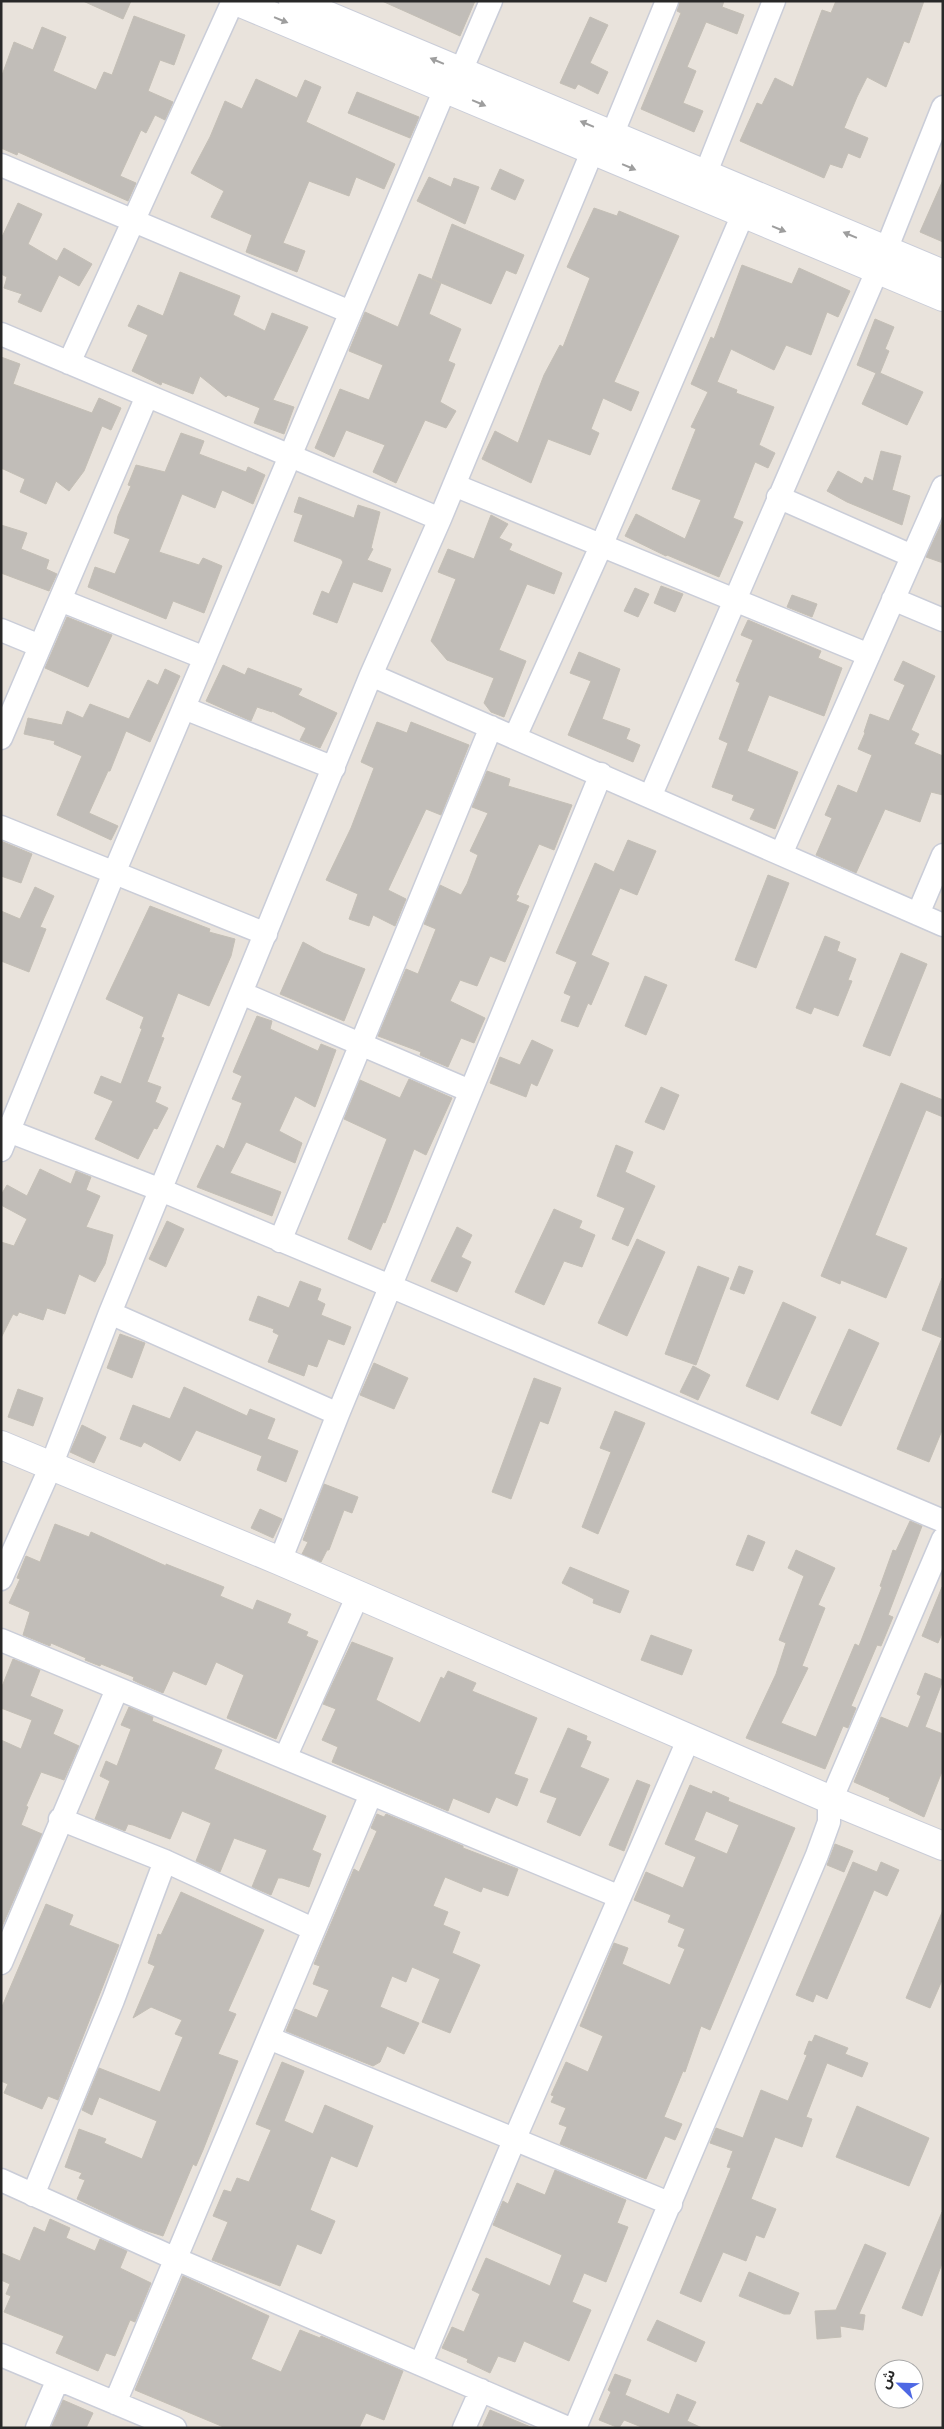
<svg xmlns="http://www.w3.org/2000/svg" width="944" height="2429" viewBox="0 0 944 2429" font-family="'Asap Condensed','Noto Sans Arabic',sans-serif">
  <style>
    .building { fill: #c1bdb8; stroke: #c4bfb6; fill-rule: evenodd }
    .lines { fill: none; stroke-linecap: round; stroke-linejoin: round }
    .minor-casing { stroke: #cacdd8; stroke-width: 25 }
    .tertiary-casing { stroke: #cacdd8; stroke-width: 30 }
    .secondary-casing { stroke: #cacdd8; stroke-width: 30 }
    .minor { stroke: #fff; stroke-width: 22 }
    .tertiary { stroke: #fff; stroke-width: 28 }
    .secondary { stroke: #fff; stroke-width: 28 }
    .oneway { fill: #9e9e9e }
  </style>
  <rect width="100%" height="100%" fill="#e9e3dc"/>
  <path class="building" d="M83 1H131L123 19Z
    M382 1H475L460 36Z
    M680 1H724L722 7 744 15 737 34 706 22 687 67 696 71 683 103 703 111 694 132 641 109 681 13 677 11Z
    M836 1H924L909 43 904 41 886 87 867 77 857 97 844 128 868 138 860 158 848 153 842 168 830 164 824 178 740 141 757 103 762 105 775 78 793 87 822 10 831 13Z
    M134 16 185 35 174 65 160 60 148 91 173 102 165 120 155 115 146 133 141 130 120 176 136 183 128 201 18 152 17 155 1 148V78L14 42 33 50 42 27 66 37 53 71 96 90 104 72 112 75Z
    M590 17 608 25 590 63 608 72 598 94 578 84 575 89 560 83Z
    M256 79 297 98 305 80 321 87 306 122 395 164 384 189 356 177 349 196 309 181 283 243 305 251 297 272 246 252 252 235 211 217 224 191 191 173 210 137 225 101 242 109Z
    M357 92 419 117 410 138 348 113Z
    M500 169 524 180 515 200 491 189Z
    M429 177 451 187 454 178 479 187 465 224 417 201Z
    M943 180V242L920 232Z
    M18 203 42 214 28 244 57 261 64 248 92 264 79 286 59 275 41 312 18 302 22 294 4 288 7 277 1 274V239Z
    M594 208 617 216 619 211 679 236 614 382 639 392 631 411 603 398 591 429 599 433 590 455 548 439 531 483 482 459 495 431 518 443 544 375 560 345 563 347 590 278 567 267Z
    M452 224 524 255 516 274 506 270 491 304 432 279Z
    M742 265 792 284 799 268 850 291 838 317 827 312 811 355 786 345 774 370 731 349 717 382 737 390 736 393 774 407 759 445 775 453 768 468 755 462 733 518 743 522 719 577 667 555 666 556 625 536 636 514 685 539 701 500 672 489 696 429 691 427 708 392 691 384 711 337 714 339Z
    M180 272 240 296 233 315 265 331 272 313 308 327 273 400 294 407 284 434 254 423 260 408 228 395 226 397 200 376 193 394 162 382 161 385 132 371 148 335 128 326 138 305 163 316Z
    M419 274 441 283 429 314 461 329 448 361 455 364 440 402 456 411 446 428 425 420 396 483 373 472 385 445 346 430 334 457 315 448 340 389 369 400 383 365 349 351 365 312 398 327Z
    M875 319 894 327 885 349 889 351 880 373 923 392 907 425 862 404 876 373 857 365Z
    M1 357 20 364 13 384 92 413 99 398 121 408 111 430 102 426 84 471 69 491 56 481 46 504 20 492 25 479 1 468Z
    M181 433 204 441 199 454 246 472 248 467 265 475 253 504 222 490 215 508 182 494 159 552 199 565 203 558 222 566 204 613 173 601 166 619 88 587 95 567 115 574 130 539 114 533 118 516 131 486 128 485 136 465 165 472Z
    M881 451 901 456 892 490 910 496 902 525 847 502 827 491 838 471 862 484 865 477 873 481Z
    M299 497 354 518 358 505 380 512 371 548 373 549 367 560 391 569 382 592 353 582 337 623 313 614 322 591 329 594 343 562 341 559 294 541 303 515 294 512Z
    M491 515 508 524 499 538 512 544 509 550 562 573 554 594 527 584 499 650 526 661 504 717 491 712 484 703 494 678 447 660 431 641 456 579 438 572 448 549 474 559Z
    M943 520V563L926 557Z
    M1 525 27 533 21 549 49 560 46 569 57 574 49 591 1 573Z
    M661 586 683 594 675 612 654 603Z
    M635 588 649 594 638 617 624 611Z
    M792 595 817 604 812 617 787 607Z
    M67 617 112 635 88 687 45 668Z
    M748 620 821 651 818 658 842 668 824 716 769 695 747 751 798 772 775 829 750 819 755 809 732 800 734 795 712 787 728 743 719 739 740 683 736 681 753 640 741 635Z
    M579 652 620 669 602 719 630 729 626 739 640 745 633 762 568 735 591 681 570 673Z
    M903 661 935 676 911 730 919 734 914 744 943 756V795L931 792 920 822 885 809 856 873 816 855 832 818 825 815 838 785 857 793 872 755 858 749 865 733 864 732 870 714 889 721 905 685 894 680Z
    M223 665 245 675 248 668 302 689 298 695 337 713 320 748 300 740 306 728 272 711V712L257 707 251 721 206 701Z
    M165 669 180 676 150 742 126 731 110 771H108L89 813 118 826 111 840 57 815 82 756 54 744 55 741 24 734 28 718 62 725 67 711 83 718 90 704 129 719 148 680 158 685Z
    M377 722 407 733 411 722 469 745 441 815 426 809 388 890 406 899 395 926 373 915 369 926 349 919 358 894 326 880 351 828 374 768 361 762Z
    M487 771 510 779 508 786 572 805 554 850 539 844 516 895 519 896 516 901 529 906 505 962 490 956 477 986 460 980 450 1001 485 1018 474 1043 461 1038 448 1067 420 1055 421 1052 378 1036 406 969 418 974 436 929 424 924 440 885 461 895 467 884 478 855 470 851 488 813 472 807Z
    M628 840 656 851 637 895 620 888 591 955 609 963 591 1005 588 1003 578 1027 561 1021 571 996 564 993 577 962 556 953 595 863 614 872Z
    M1 841 32 854 21 883 1 876Z
    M768 875 789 883 756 968 735 960Z
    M35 887 54 896 40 927 46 929 29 972 1 961V911L20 919Z
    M150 906 210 929 209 932 235 939 231 956 209 1006 178 993 161 1037 164 1038 147 1082 161 1087 155 1102 168 1108 157 1129 154 1128 138 1159 95 1139 113 1101 94 1093 101 1076 121 1084 142 1029 140 1028 144 1017 106 999Z
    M825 936 840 942 837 951 856 959 848 980 852 981 838 1016 814 1007 811 1014 796 1008Z
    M303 942 323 953 365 969 344 1021 280 994Z
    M901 953 927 964 890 1056 863 1046Z
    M645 976 667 985 646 1035 625 1026Z
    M257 1016 272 1021 270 1029 318 1051 321 1044 336 1050 315 1107 295 1096 279 1131 302 1143 295 1163 246 1142 230 1173 281 1192 272 1216 197 1187 217 1145 224 1149 242 1103 232 1099 242 1076 233 1072Z
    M532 1040 553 1050 537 1086 531 1083 526 1097 490 1083 500 1057 520 1065Z
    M409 1079 452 1098 426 1155 414 1149 385 1223 383 1222 371 1250 348 1239 387 1139 344 1119 360 1080 400 1098Z
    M901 1083 943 1100V1117L926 1110 875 1235 907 1248 886 1298 841 1280 840 1284 821 1276Z
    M661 1087 679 1095 664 1130 645 1122Z
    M616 1145 633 1152 625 1172 655 1186 628 1246 612 1239 625 1208 597 1196Z
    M40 1169 71 1184 76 1171 91 1177 86 1190 100 1196 86 1227 113 1235 105 1264 95 1282 79 1274 65 1314 47 1308 43 1320 19 1312 17 1316 13 1314 1 1338V1242L14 1246 27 1219 1 1205V1195L7 1185 27 1196Z
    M554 1209 582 1221 579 1228 595 1235 582 1267 564 1261 544 1305 515 1292Z
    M167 1221 184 1229 166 1267 149 1259Z
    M457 1227 472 1235 461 1257 471 1262 457 1292 431 1281Z
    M637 1239 665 1252 627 1336 598 1323Z
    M698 1266 729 1278 696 1365 665 1354Z
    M739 1266 753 1271 744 1294 730 1289Z
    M942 1278 943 1428 929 1462 897 1449 942 1338 922 1330Z
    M300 1281 321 1289 317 1300 325 1304 321 1315 351 1327 344 1345 328 1339 317 1367 308 1364 304 1376 268 1362 279 1335 273 1332 274 1329 249 1320 258 1296 289 1308Z
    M783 1302 816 1317 778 1400 746 1386Z
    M849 1329 879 1343 841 1426 811 1413Z
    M120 1334 145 1343 132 1378 107 1368Z
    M374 1363 408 1378 394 1409 360 1395Z
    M693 1366 710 1375 698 1400 680 1392Z
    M534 1378 561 1388 548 1424 540 1421 511 1499 492 1492Z
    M184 1387 247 1416 250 1409 275 1419 267 1439 298 1451 286 1482 257 1470 262 1456 196 1430 180 1461 144 1442 141 1447 120 1439 133 1405 170 1419Z
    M18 1389 43 1398 33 1426 8 1417Z
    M615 1411 645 1423 598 1534 582 1527 611 1452 600 1448Z
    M82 1425 106 1437 94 1463 70 1452Z
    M324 1484 358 1497 352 1513 344 1510 329 1550H327L321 1562 302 1554 308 1542 303 1540Z
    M260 1509 282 1519 273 1538 251 1528Z
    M910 1521 922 1526 888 1615 893 1617 881 1646 877 1645 851 1706 856 1708 848 1728 843 1726 825 1769 746 1738 776 1674 786 1643 779 1640 804 1576 788 1568 796 1550 835 1568 818 1605 825 1608 802 1666 808 1668 781 1723 816 1737 855 1644 859 1646 882 1587 880 1586 893 1550 896 1551Z
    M55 1524 89 1537 91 1532 166 1566V1564L224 1587 220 1596 253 1610 257 1600 291 1614 287 1623 308 1632 306 1636 318 1641 276 1739 227 1718 244 1675 216 1662 206 1685 173 1671 163 1693 139 1683 133 1680 134 1677 101 1664 100 1666 85 1660 86 1658 51 1643 50 1646 23 1635 30 1612 9 1603 20 1579 17 1578 26 1556 40 1562Z
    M748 1535 765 1542 753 1571 736 1565Z
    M570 1567 629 1591 620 1613 593 1603 594 1599 562 1583Z
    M942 1587 943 1631 938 1643 922 1636Z
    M651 1635 692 1650 682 1675 641 1660Z
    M352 1642 393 1658 376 1700 420 1723 441 1677 444 1679 448 1671 476 1683 472 1691 537 1718 514 1774 528 1779 517 1806 496 1797 489 1813 453 1798 448 1811 332 1762 338 1747 322 1740 336 1709 323 1704Z
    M13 1659 40 1670 30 1696 63 1710 53 1734 79 1746 64 1780 41 1772 26 1806 28 1807 21 1825 42 1834 1 1929V1740L21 1749 32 1720 1 1708V1689Z
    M925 1673 943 1680 925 1727 943 1734V1769L924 1817 889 1800 890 1798 854 1782 881 1717 908 1728 921 1696 917 1694Z
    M129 1707 153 1717 152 1721 222 1750 214 1769 326 1816 312 1850 321 1854 309 1887 282 1878H278L271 1895 252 1887 267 1850 234 1838 220 1872 196 1861 211 1823 182 1811 170 1839 133 1825 128 1824 125 1831 95 1819 110 1781 100 1776 106 1761 117 1766 131 1729 121 1725Z
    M568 1728 587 1736 586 1740 591 1742 580 1767 609 1779 580 1836 547 1822 557 1798 540 1792Z
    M637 1780 650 1785 624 1851 609 1845Z
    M690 1785 712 1794 713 1791 729 1798 728 1801 795 1828 710 2030 701 2026 685 2072 683 2071 664 2117 682 2124 675 2140 665 2136 646 2179 560 2144 567 2127 559 2124 566 2108 551 2102 554 2096 551 2095 566 2062 588 2072 603 2036 580 2026 614 1943 628 1948 622 1964 670 1985 685 1949 678 1946 685 1929 668 1922 671 1915 634 1900 646 1872 683 1888 696 1857 665 1844ZM706 1811 739 1825 727 1854 694 1840Z
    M377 1814 384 1817 386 1814 463 1846V1848L518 1869 508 1896 483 1887 481 1892 445 1877 433 1906 448 1912 443 1925 460 1932 452 1953 480 1965 450 2033 422 2022 440 1979 412 1967 406 1982 392 1976 380 2007 419 2023 404 2054 387 2046 380 2062 373 2066 286 2031 295 2009 317 2018 329 1990 313 1984 320 1966 314 1964 354 1869 359 1872 377 1831 371 1828Z
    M835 1844 853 1851 844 1872 827 1865Z
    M853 1862 877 1872 881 1862 899 1870 887 1896 874 1890 827 1999 816 1994 813 2002 796 1995Z
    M181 1892 264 1930 228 2011 236 2014 218 2054 238 2061 203 2150 196 2166 193 2164 163 2236 138 2228 77 2199 85 2180 79 2178 82 2173 65 2167 79 2129 106 2139 104 2143 142 2159 157 2121 99 2097 92 2115 82 2110 99 2068 160 2092 183 2037 175 2034 182 2020 151 2007 133 2018 155 1966 148 1963 158 1934 161 1935Z
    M46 1904 73 1915 69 1925 119 1945 58 2100 48 2096 42 2109 4 2093 8 2084 1 2081V2009Z
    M943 1910V1978L930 2008 906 1998Z
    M815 2035 848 2048 845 2054 868 2063 862 2077 827 2063 806 2117 812 2119 802 2147 775 2137 751 2199 776 2209 764 2238 756 2235 746 2261 723 2252 701 2302 680 2293 731 2168 727 2167 733 2151 710 2143 716 2128 743 2138 761 2090 788 2101 807 2055 804 2054 809 2041 812 2042Z
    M282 2062 304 2071 284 2121 313 2134 325 2105 373 2126 357 2167 331 2156 310 2210 335 2221 321 2254 297 2244 280 2286 212 2260 228 2222 213 2216 224 2190 231 2192 237 2178 249 2182 271 2130 256 2124Z
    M857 2106 929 2138 909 2186 836 2157Z
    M555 2170 626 2200 617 2223 628 2227 606 2282 584 2273 572 2302 591 2310 569 2361 524 2341 515 2362 498 2356 490 2373 467 2362 468 2359 442 2348 452 2327 464 2332 480 2294 472 2290 486 2258 550 2286 562 2255 493 2225 503 2201 508 2204 517 2183 545 2195Z
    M942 2212 943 2261 922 2316 902 2308Z
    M50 2219 70 2228 66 2238 95 2251 100 2239 127 2251 120 2268 151 2283 135 2322 130 2320 115 2356 106 2353 98 2371 56 2353 64 2336 4 2312 11 2296 6 2294 10 2284 1 2280V2253L20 2261 34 2227 45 2232Z
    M865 2244 886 2253 859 2314 865 2315 863 2330 840 2326 841 2337 817 2339 815 2311 836 2310Z
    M749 2272 799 2293 790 2314H784L739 2296Z
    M183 2276 269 2316 251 2359 281 2372 300 2330 320 2338 321 2336 403 2371 384 2420 366 2413 359 2428H226L135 2390Z
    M657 2320 705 2342 696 2362 647 2340Z
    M615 2374 631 2380 625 2395 669 2414 677 2394 696 2402 687 2421 702 2428H644L624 2420 619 2428 599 2420 611 2392 608 2390Z
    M63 2400 93 2413 86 2428H51Z
    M490 2410 533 2428H482Z"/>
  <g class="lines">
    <g class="minor-casing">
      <path id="minor" d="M461 71 491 1
        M612 135 667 1
        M1 165 350 312
        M705 175 774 1
        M1 334 440 519
        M69 363 233 1
        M454 485 869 655
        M778 497 912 556
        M893 599 943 620
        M60 600 205 658
        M1 630 40 646
        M371 675 943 925
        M184 708 334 768
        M515 737 602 544 743 214
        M1 738 147 396
        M650 797 886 250 943 107
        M1 827 266 934
        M781 854 943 487
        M918 914 943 855
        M241 993 470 1091
        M1 1128 161 1190 390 1286 943 1521
        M1 1150 114 873 445 89
        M280 1241 491 727
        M110 1313 338 1414
        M280 1561 338 1414 601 774
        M1 1579 51 1466 110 1313 371 675 440 519 592 152
        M1 1640 620 1897
        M285 1758 358 1595
        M60 1819 165 1861 313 1929
        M1 1963 117 1689
        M269 2038 671 2204
        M1 2180 176 2259 568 2428
        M33 2195 113 2000 165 1861
        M1 2355 175 2428
        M421 2363 515 2138 689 1738
        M115 2403 371 1794
        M37 2428 58 2379
        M464 2428 481 2390
        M575 2428 817 1855 829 1822V1805L943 1539"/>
    </g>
    <g class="tertiary-casing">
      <path id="tertiary" d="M1 1445 280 1561 831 1800 943 1846"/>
    </g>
    <g class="secondary-casing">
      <path id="secondary" d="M236 1 943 297
        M293 1 943 274"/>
    </g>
    <use href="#minor" class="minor"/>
    <use href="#tertiary" class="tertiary"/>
    <use href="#secondary" class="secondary"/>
  </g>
  <defs><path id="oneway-solid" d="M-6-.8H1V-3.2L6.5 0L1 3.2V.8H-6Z" transform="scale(1.25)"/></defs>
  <g class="oneway">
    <use href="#oneway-solid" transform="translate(281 20) rotate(22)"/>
    <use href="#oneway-solid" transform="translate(437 61) rotate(-157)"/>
    <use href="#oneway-solid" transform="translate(479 103) rotate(23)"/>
    <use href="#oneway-solid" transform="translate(587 124) rotate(-157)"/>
    <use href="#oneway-solid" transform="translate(629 167) rotate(23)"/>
    <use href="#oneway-solid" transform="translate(779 229) rotate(22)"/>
    <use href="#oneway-solid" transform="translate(850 235) rotate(-157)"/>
  </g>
  <rect width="944" height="2429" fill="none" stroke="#282828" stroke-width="5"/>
  <g transform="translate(899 2384) rotate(293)"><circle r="24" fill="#ffffff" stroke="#a9a9a9"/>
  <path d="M0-4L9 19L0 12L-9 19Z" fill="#4e68e4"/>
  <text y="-8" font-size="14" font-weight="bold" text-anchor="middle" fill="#282828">ش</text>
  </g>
</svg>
